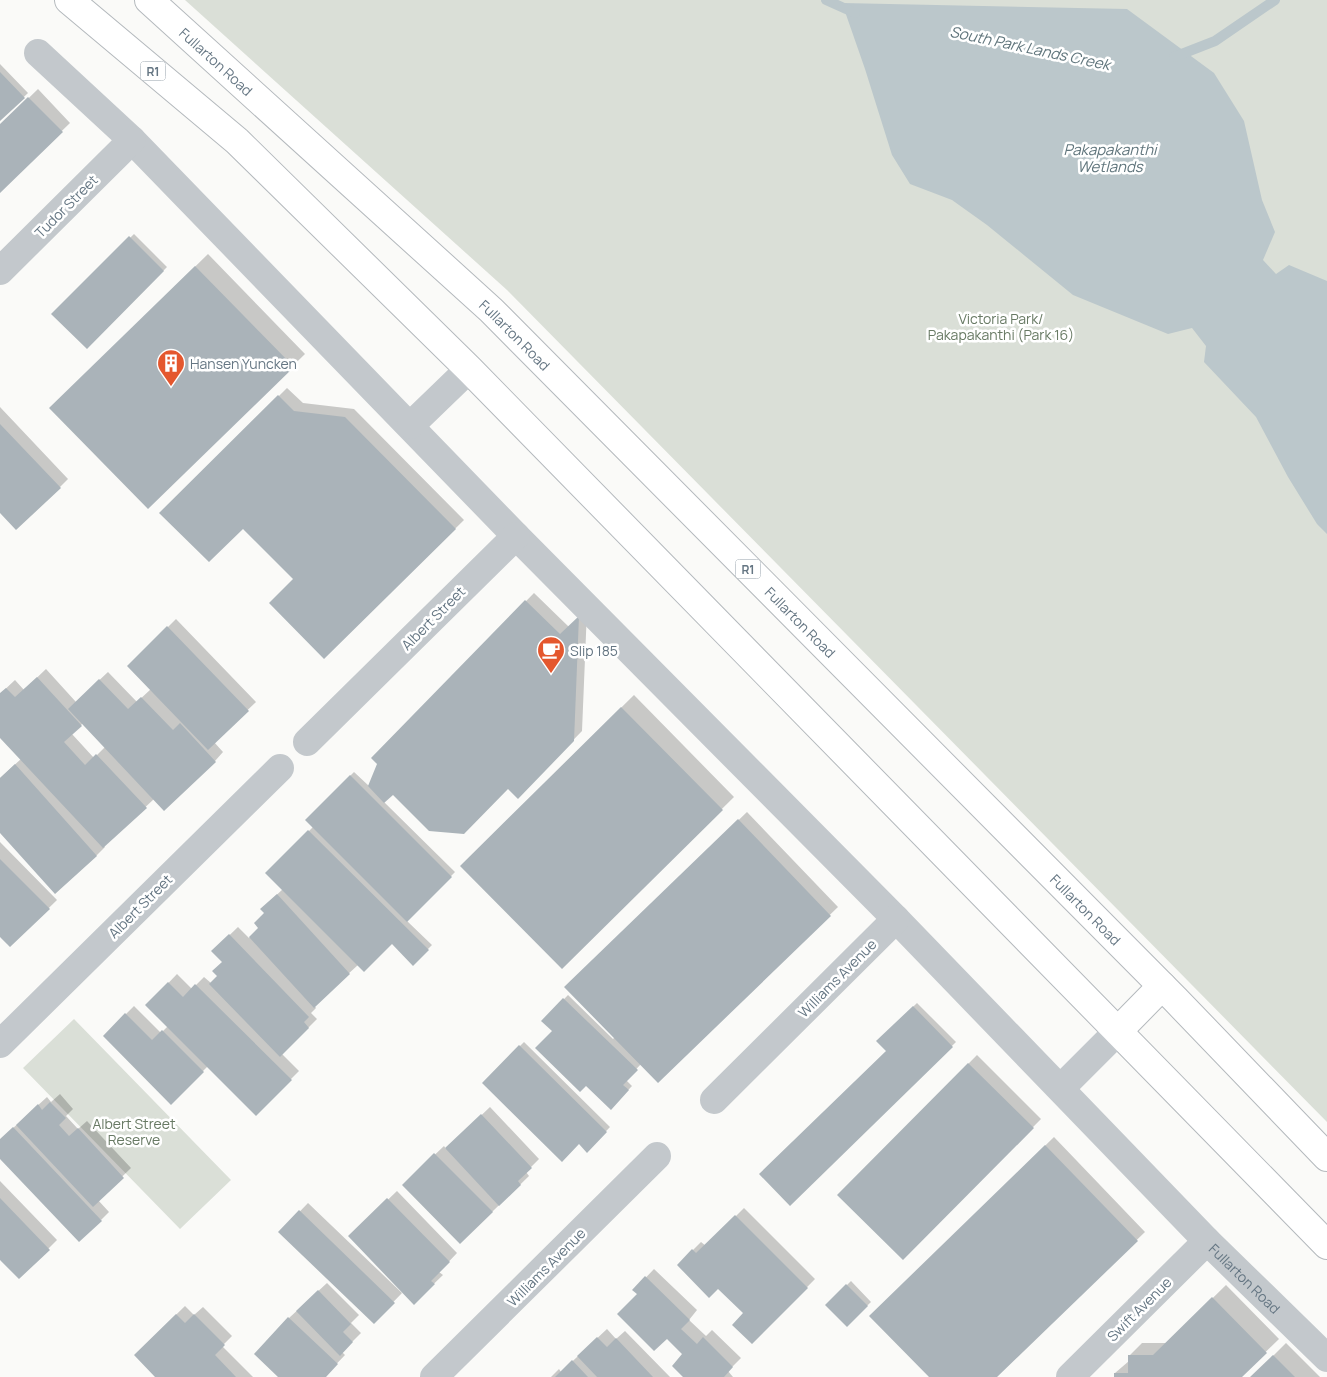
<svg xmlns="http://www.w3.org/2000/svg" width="1327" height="1377" viewBox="0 0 1327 1377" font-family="Manrope,sans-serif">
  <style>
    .green { fill: #dadfd7 }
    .water { fill: #bbc7cb }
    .shadow { fill: #0003; fill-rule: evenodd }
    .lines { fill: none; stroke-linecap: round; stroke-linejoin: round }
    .stream { stroke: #bbc7cb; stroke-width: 10 }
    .building { fill: #aab3b9 }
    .highway-casing { stroke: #b4b9bd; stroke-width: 30 }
    .minor { stroke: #c3c8cc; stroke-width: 28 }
    .highway { stroke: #fff; stroke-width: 28 }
    .labels { text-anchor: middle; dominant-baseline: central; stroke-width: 5; stroke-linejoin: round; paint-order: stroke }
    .shield { fill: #fff; stroke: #939fa8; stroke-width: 1 }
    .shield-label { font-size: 12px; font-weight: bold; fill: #657683 }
    .street-label { font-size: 14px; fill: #657683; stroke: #fff }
    .park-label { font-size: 14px; fill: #687a64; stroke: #fff }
    .poi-label { font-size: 14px; fill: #657683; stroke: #fff; text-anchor: start }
    .water-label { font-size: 15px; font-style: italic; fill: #60757c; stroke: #fff }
  </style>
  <rect width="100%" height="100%" fill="#fafaf8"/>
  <path class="green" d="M185 0H1327V1122L507 290Z
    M74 1019 231 1180 180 1229 23 1068Z"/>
  <path class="water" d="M842 3 1127 9 1214 73 1244 121 1262 200 1275 232 1263 260 1276 274 1289 265 1327 281V534L1317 524 1288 477 1256 417 1204 362 1206 346 1192 328 1168 334 1073 295 987 225 952 200 910 184 892 155 865 69Z"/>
  <path class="shadow" d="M0 64 28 93 0 120Z
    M38 89 70 123 0 191V126Z
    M134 234 167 267 87 348 53 314Z
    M208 254 305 354 148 508 51 408Z
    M287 388 303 403 354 409 464 520 324 658 295 579 243 527 161 513Z
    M0 407 68 479 60 487 0 511Z
    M534 593 569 627 587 610 582 731 518 797 508 787 393 793 384 802 455 872 407 921 432 945 413 964 392 943 358 965 314 1005 316 1008 311 1013 317 1019 282 1054 299 1071 256 1114 208 1066 171 1103 104 1036 134 1006 161 1033 168 1026 155 997 177 974 192 989 204 977 211 983 219 976 223 962 213 951 238 927 249 938 260 928 270 901 283 889 267 873 313 827 306 820 354 772 369 786 378 764 372 758Z
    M176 619 256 702 214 742 223 752 215 761 164 809 154 799 104 846 105 847 97 855 55 892 0 831V778L21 759 0 737V694L15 680 24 690 46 669 76 702 108 672 137 702 151 689 129 666ZM83 723 105 747 94 758 72 734Z
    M634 695 734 797 562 967 461 866Z
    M747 812 838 907 658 1081 641 1064 626 1080 632 1086 611 1108 553 1031 543 1021 568 995 613 1039 615 1037 566 987Z
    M0 842 57 900 10 946 0 935Z
    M917 1003 956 1042 790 1204 887 1051 878 1041Z
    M524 1042 610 1127 587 1151 579 1143 483 1083Z
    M977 1055 1041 1119 903 1258 839 1195Z
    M60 1094 73 1109 66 1116 78 1129 87 1121 131 1168 98 1200 109 1212 101 1220 0 1157V1140L47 1097 51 1102Z
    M490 1107 539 1159 526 1172 529 1176 460 1243 403 1185 444 1146 446 1149Z
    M1054 1137 1145 1232 995 1377H930L871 1316Z
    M0 1181 57 1240 19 1278 0 1258Z
    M397 1191 457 1253 439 1272 443 1275 414 1303 350 1236Z
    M308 1203 402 1293 374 1322 280 1232Z
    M744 1208 815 1279 752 1343 745 1313 718 1287 678 1265 701 1242 706 1246Z
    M654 1269 697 1310 689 1320 706 1336 712 1330 741 1358 728 1371 733 1377H685L684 1354 634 1290Z
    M851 1281 871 1302 847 1325 827 1305Z
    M327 1283 359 1315 351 1323 361 1333 342 1352 345 1355 324 1377H280L256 1354 289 1318Z
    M1226 1285 1279 1339 1240 1377H1115V1373L1129 1361 1130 1355 1142 1343H1167Z
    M185 1306 194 1315 203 1307 232 1336 222 1346 253 1377H157L135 1355Z
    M607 1329 616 1339 625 1331 670 1377H551L559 1369 561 1372Z
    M1286 1343 1320 1377H1252Z"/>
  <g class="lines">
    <path class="stream" d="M826 0 855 13
      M1174 57 1215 41 1275 0"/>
  </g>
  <path class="building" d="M0 72 25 98 0 121Z
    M28 97 63 132 0 193V124Z
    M129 236 164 271 87 349 51 314Z
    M195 266 294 367 148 509 49 408Z
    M278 395 294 411 345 417 456 529 324 659 269 603 293 579 243 529 209 562 159 513Z
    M0 424 61 488 16 530 0 513Z
    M525 600 560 634 579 616 574 741 518 799 508 789 464 834 429 831 393 795 384 803 368 786 377 764 371 758Z
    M167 626 249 711 208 750 127 666Z
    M37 677 82 726 64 742 85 765 96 754 147 808 103 848 0 738V693L6 688 15 697Z
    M99 679 128 709 141 697 173 730 180 723 216 762 164 811 68 709Z
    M621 707 723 810 562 969 460 866Z
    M15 764 97 856 55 894 0 833V778Z
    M350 775 452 877 407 922 305 820Z
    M738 819 831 916 658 1083 564 987Z
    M308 830 429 950 413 966 392 944 364 972 265 873Z
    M0 859 50 909 10 947 0 937Z
    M277 894 350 974 314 1008 249 937 258 928 254 923 264 913 260 909Z
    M229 934 309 1017 304 1022 309 1028 280 1057 209 984 217 976 212 971 222 962 211 951Z
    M168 982 183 997 195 984 292 1080 256 1116 145 1005Z
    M563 998 638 1070 623 1085 629 1090 611 1110 586 1086 580 1092 535 1048 552 1031 541 1021Z
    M913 1006 953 1047 790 1206 759 1174 886 1051 876 1041Z
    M125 1013 152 1040 162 1030 204 1072 171 1105 103 1036Z
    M519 1045 607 1132 587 1153 579 1144 562 1162 482 1083Z
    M968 1063 1034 1128 903 1260 837 1195Z
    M50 1102 66 1118 59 1125 69 1136 78 1128 124 1178 93 1207 16 1125 38 1104 42 1110Z
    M481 1114 532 1168 518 1181 521 1185 499 1206 445 1148Z
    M13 1127 102 1221 79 1242 0 1159V1139Z
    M1045 1145 1138 1241 997 1377H929L869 1316Z
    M434 1153 493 1212 460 1244 402 1185Z
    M0 1198 50 1250 19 1279 0 1260Z
    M387 1198 450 1262 431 1281 435 1284 414 1305 348 1236Z
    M299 1210 395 1303 374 1324 278 1232Z
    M735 1215 808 1288 752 1344 732 1325 743 1313 718 1289 709 1298 677 1265 692 1249 696 1253Z
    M645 1276 690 1320 681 1329 697 1344 703 1337 733 1367 724 1377H683L672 1366 682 1354 667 1339 654 1351 617 1314 637 1294 632 1290Z
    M846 1284 868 1306 847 1327 825 1305Z
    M318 1290 351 1324 343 1332 353 1342 340 1356 296 1311Z
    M1212 1297 1267 1353 1242 1377H1114V1373H1128V1355H1153Z
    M176 1314 185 1323 194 1314 225 1345 215 1355 236 1377H155L134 1355Z
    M288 1317 338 1364 326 1377H278L254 1354Z
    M597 1337 607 1347 616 1338 653 1377H597L577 1356Z
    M1273 1355 1295 1377H1250Z
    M572 1360 588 1377H555Z"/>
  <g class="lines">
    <g class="highway-casing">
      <g id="highway">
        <path d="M69 0 237 141 469 369 1327 1245"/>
        <path id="s2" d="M149 0 491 310 1175 999 1327 1157"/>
        <path d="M1118 1031 1162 986"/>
      </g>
    </g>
    <g class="minor">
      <path id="s1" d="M38 53 132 140 516 536 896 919 1207 1241 1327 1358"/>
      <path d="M0 271 132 140"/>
      <path d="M411 425 469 369"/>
      <path d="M307 742 516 536"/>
      <path d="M0 1044 280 768"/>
      <path d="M1061 1088 1118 1031"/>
      <path d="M714 1100 896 919"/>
      <path d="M434 1377 657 1156"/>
      <path d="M1070 1377 1207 1241"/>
    </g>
    <use href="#highway" class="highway"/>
  </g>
  <defs>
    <g id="building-pin" transform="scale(1.4375)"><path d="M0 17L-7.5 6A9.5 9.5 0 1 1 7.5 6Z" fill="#e4572e" stroke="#fff"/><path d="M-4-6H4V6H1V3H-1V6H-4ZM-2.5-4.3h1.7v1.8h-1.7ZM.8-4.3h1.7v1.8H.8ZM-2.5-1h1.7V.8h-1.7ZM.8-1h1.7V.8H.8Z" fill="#fff"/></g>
    <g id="cafe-pin" transform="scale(1.4375)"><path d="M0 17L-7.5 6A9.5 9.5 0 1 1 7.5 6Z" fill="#e4572e" stroke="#fff"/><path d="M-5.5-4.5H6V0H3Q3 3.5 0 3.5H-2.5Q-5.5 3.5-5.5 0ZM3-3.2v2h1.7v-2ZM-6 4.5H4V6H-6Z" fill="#fff"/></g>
  </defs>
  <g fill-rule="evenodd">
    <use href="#building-pin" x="171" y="363"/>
    <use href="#cafe-pin" x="551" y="650"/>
  </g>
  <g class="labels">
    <g class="shield">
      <rect x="140.5" y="61.5" width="25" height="19" rx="4"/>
      <rect x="735.5" y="559.5" width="25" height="19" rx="4"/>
    </g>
    <g class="shield-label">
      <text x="153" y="71">R1</text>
      <text x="748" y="569">R1</text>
    </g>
    <g class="street-label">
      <text stroke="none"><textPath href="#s2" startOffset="91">Fullarton Road</textPath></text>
      <text transform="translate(66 206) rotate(-45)">Tudor Street</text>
      <text stroke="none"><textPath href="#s2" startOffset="496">Fullarton Road</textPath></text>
      <text transform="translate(433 618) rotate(-45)">Albert Street</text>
      <text stroke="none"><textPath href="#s2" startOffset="901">Fullarton Road</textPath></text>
      <text transform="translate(140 906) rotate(-45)">Albert Street</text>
      <text stroke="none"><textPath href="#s2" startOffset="1306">Fullarton Road</textPath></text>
      <text transform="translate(837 978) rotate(-45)">Williams Avenue</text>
      <text transform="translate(546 1267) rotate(-45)">Williams Avenue</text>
      <text stroke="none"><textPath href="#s1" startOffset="1720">Fullarton Road</textPath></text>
      <text transform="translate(1139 1309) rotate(-45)">Swift Avenue</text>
    </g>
    <g class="park-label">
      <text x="1001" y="318">Victoria Park/<tspan x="1001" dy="16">Pakapakanthi (Park 16)</tspan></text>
      <text x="134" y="1123">Albert Street<tspan x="134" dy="16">Reserve</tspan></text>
    </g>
    <g class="poi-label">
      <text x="190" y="363">Hansen Yuncken</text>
      <text x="570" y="650">Slip 185</text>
    </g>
    <g class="water-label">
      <text transform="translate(1030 48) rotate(12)">South Park Lands Creek</text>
      <text x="1110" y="149">Pakapakanthi<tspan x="1110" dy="17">Wetlands</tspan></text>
    </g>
  </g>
</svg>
